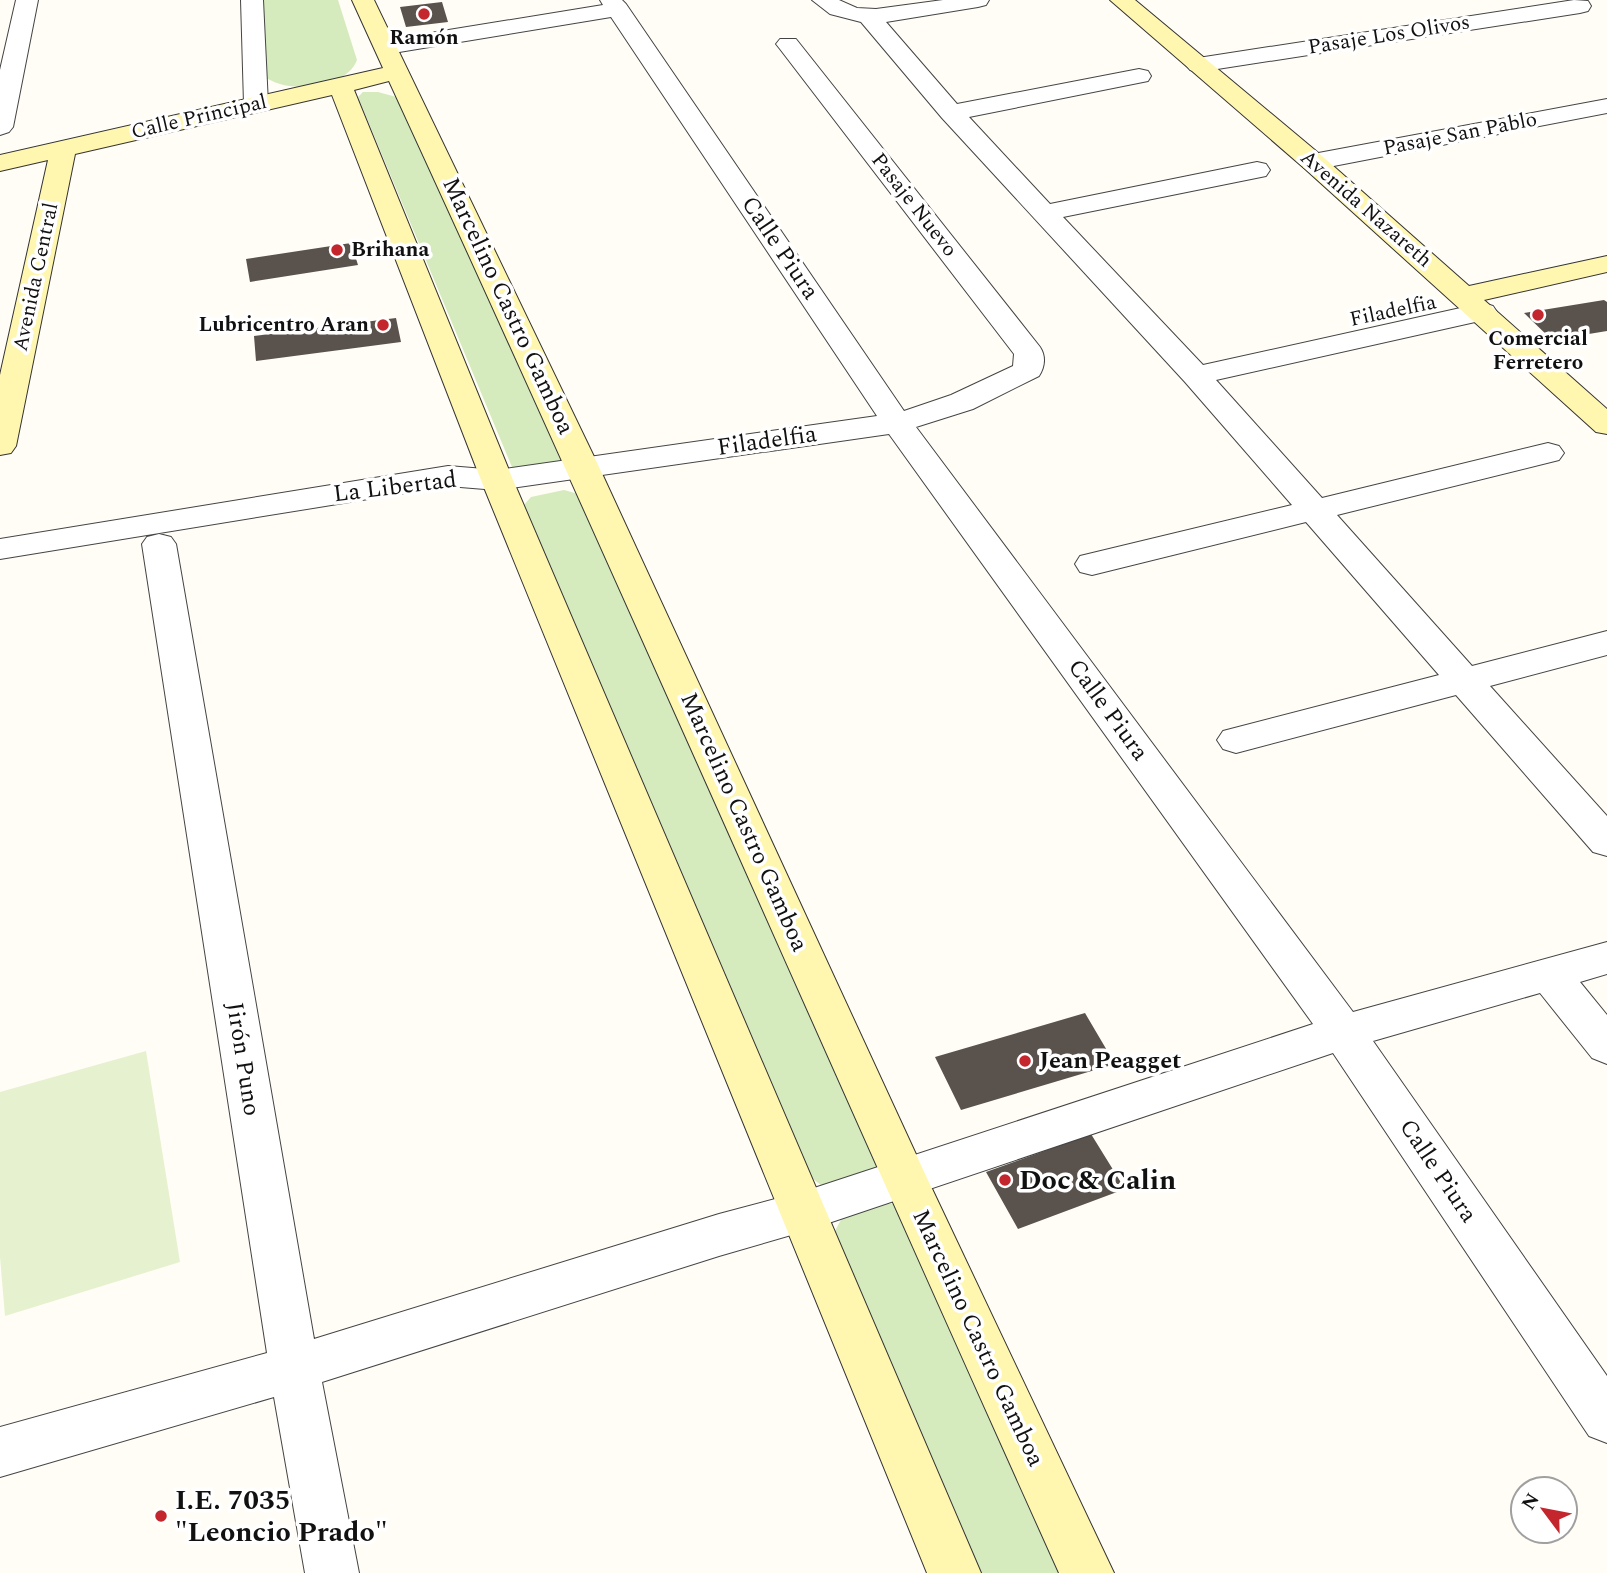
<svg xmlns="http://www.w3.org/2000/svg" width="1607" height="1573" viewBox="0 0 1607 1573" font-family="Spectral,serif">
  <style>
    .green { fill: #d5ebbd }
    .pitch { fill: #e6f2cf }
    .building { fill: #5a524d }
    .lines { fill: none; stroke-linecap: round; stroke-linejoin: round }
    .street-casing { stroke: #444; stroke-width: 2 }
    .secondary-casing { stroke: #333; stroke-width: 2 }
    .street { fill: #fff; fill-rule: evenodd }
    .secondary { fill: #fff6b0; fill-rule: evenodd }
    .poi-dot { fill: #c4262e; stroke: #fff; stroke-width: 2.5 }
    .labels { text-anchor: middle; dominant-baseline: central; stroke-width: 7; stroke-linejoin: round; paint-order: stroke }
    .far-street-label { font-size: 21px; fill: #111; stroke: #fff }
    .far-poi-label { font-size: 21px; font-weight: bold; fill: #111; stroke: #fff }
    .street-label { font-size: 24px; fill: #111; stroke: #fff }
    .poi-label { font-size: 24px; font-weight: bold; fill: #111; stroke: #fff; text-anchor: start }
    .near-poi-label { font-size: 28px; font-weight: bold; fill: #111; stroke: #fff; text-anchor: start }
  </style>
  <rect width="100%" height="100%" fill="#fffdf5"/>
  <path class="green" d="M261 0H338L357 60C348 85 302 91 280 84 273 82 266 78 259 74Z
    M363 92H378L400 98 563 455 558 464 522 470 512 467 358 97Z
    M564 490 582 495 883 1159 872 1173 826 1189 808 1175 523 506 531 497Z
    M886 1203 904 1205 1071 1573H981L835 1231 844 1214Z"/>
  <path class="pitch" d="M146 1051 180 1262 5 1316 0 1257V1092Z"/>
  <path class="building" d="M442 2 448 22 406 27 400 7Z
    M351 243 358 265 250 282 246 259Z
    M1604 300 1607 302V331L1552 340 1524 313Z
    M396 318 401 342 256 361 254 336Z
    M1085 1013 1115 1064 961 1110 935 1057Z
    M1091 1134 1125 1189 1018 1229 986 1172Z"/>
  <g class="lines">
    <g class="street-casing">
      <path id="street" d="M16 0H38L13 127 9 132 0 135V70Z
        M241 0H263L268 104 265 109 256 111 247 109 244 104Z
        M600 0H622L626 4 904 411 951 395 1013 366 1014 354 780 49 776 44 780 39H796L1040 347C1046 356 1045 367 1039 376L973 409 916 427 1353 1012 1607 942V974L1580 982 1607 1015V1064L1592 1058 1540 993 1373 1041 1607 1376V1443L1589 1436 1333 1053 805 1231 719 1256 322 1382 359 1573H305L274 1397 0 1477V1427L267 1353 142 544 147 537 159 534 171 537 176 544 314 1339 719 1214 805 1191 1313 1024 889 434 497 490 448 486 0 559V539L448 466 497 470 877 416 611 17 387 54 379 52 375 47 379 42 387 40 603 5Z
        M812 0H839L857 8 876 9 943 0H989L986 5 978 7 886 22 957 104 1139 69 1148 71 1151 76 1148 81 969 117 1050 204 1257 162 1266 164 1270 170 1266 176 1063 217 1203 365 1483 303 1493 306 1497 312 1493 318 1216 380 1322 498 1548 443 1559 446 1564 453 1559 460 1337 515 1472 666 1607 631V655L1490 686 1607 816V856L1593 852 1456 695 1236 753 1223 749 1217 740 1223 731 1439 675 1306 522 1092 575 1080 572 1075 564 1080 556 1292 505 1185 382 942 118 861 22 830 14Z
        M1574 0 1588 1 1591 6 1588 11 1580 13 1198 72 1190 70 1186 65 1190 60 1198 58Z
        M1607 99V113L1313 170 1304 168 1300 162 1304 156 1313 154Z"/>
    </g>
    <g class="secondary-casing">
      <path id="secondary" d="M352 0H374L599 467 926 1176 1114 1573H1059C835 1076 617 576 389 81L354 90 513 480 981 1573H927L481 480 332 95 75 154 16 446 11 453 0 455V375L48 160 0 171V155L383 68Z
        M1110 0H1135L1322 156 1469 286 1607 256V272L1484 300 1607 409V434L1596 432 1304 168Z"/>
    </g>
    <use href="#street" class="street"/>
    <use href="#secondary" class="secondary"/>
  </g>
  <g class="poi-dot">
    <circle cx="424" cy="14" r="7"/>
    <circle cx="337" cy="250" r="7"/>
    <circle cx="1538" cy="315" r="7"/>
    <circle cx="383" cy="325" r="7"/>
    <circle cx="1025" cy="1061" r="7"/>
    <circle cx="1005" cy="1180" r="7"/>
    <circle cx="161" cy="1516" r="7"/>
  </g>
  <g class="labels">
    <g class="far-street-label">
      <text transform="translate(1389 35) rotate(-9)">Pasaje Los Olivos</text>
      <text transform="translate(199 117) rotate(-13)">Calle Principal</text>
      <text transform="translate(1460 134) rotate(-11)">Pasaje San Pablo</text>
      <text transform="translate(914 205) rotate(52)">Pasaje Nuevo</text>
      <text transform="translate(1366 209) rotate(41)">Avenida Nazareth</text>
      <text transform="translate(36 277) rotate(-78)">Avenida Central</text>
      <text transform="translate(1393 311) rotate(-12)">Filadelfia</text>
    </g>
    <g class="far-poi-label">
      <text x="424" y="38">Ramón</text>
      <text x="351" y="250" text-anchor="start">Brihana</text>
      <text x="369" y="325" text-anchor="end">Lubricentro Aran</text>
      <text x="1538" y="339">Comercial<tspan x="1538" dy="24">Ferretero</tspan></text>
    </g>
    <g class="street-label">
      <text transform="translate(780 248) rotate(56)">Calle Piura</text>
      <text transform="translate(508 306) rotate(65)">Marcelino Castro Gamboa</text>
      <text transform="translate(767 441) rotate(-8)">Filadelfia</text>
      <text transform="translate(395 487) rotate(-7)">La Libertad</text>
      <text transform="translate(1108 710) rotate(54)">Calle Piura</text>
      <text transform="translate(744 822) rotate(66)">Marcelino Castro Gamboa</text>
      <text transform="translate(243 1059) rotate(81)">Jirón Puno</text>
      <text transform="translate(1438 1171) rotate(56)">Calle Piura</text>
      <text transform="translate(978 1338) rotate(65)">Marcelino Castro Gamboa</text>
    </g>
    <g class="poi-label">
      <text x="1039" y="1061">Jean Peagget</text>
    </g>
    <g class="near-poi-label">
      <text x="1019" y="1180">Doc &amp; Calin</text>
      <text x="175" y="1500">I.E. 7035<tspan x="175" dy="32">"Leoncio Prado"</tspan></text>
    </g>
  </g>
  <g transform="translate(1544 1510) rotate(302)"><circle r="33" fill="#ffffff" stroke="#a0a0a0" stroke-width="2"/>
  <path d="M0-5L12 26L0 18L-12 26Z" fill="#c4262e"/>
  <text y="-10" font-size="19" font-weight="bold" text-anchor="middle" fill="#111111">N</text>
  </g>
</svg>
